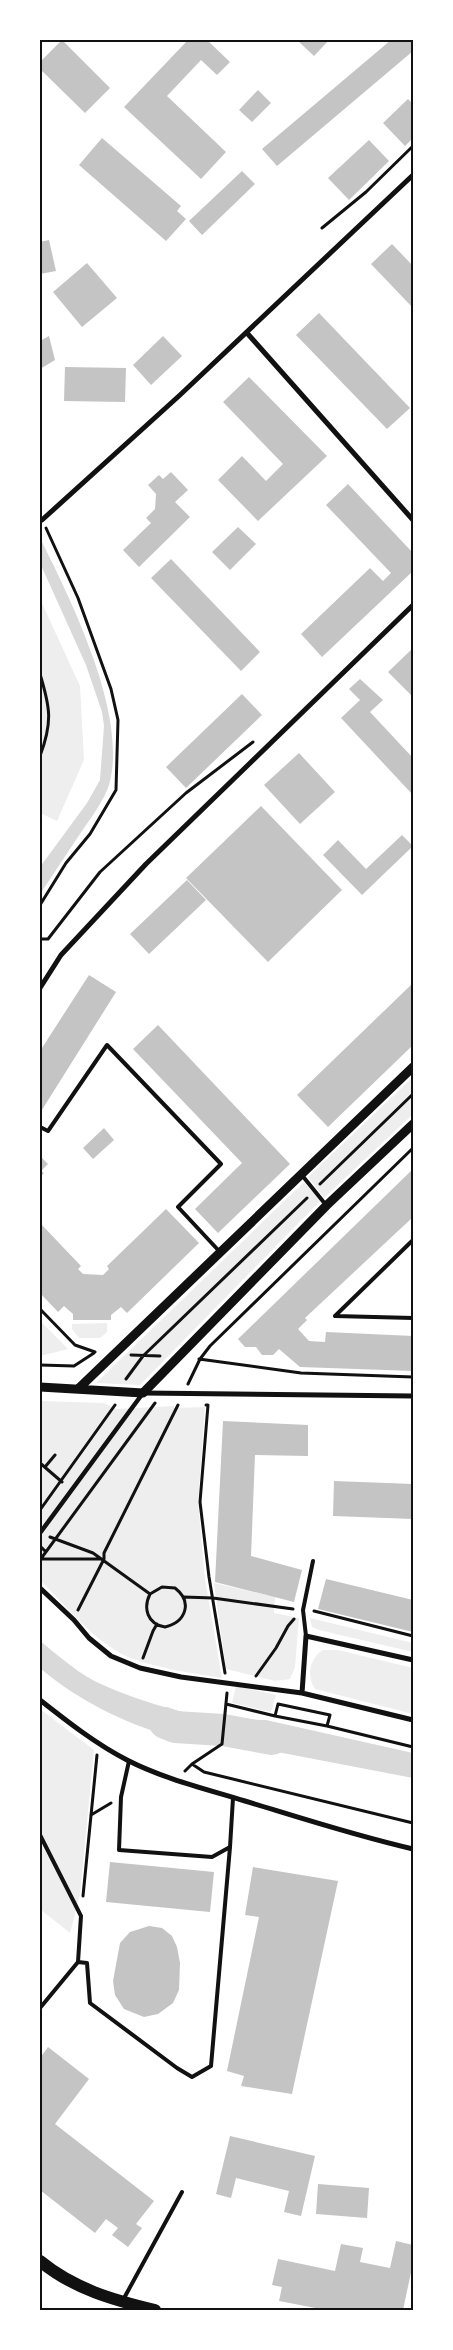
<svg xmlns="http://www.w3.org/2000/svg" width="453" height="2350" viewBox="0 0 453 2350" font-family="'Nunito Sans',sans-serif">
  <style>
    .green { fill: #eee }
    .water { fill: #d9d9d9 }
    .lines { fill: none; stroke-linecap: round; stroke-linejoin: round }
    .river { stroke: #d9d9d9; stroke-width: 32 }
    .building { fill: #c4c4c4 }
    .path { stroke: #111; stroke-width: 3 }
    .service { stroke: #111; stroke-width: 4 }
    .pedestrian { stroke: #111; stroke-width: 4.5 }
    .minor { stroke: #111; stroke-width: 5 }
    .tertiary { stroke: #111; stroke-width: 9 }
    .primary { stroke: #111; stroke-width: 12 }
    .neatline { fill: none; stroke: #111; stroke-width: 2 }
  </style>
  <rect width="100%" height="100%" fill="#fff"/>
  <path class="green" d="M40 599 80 686 84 760 57 821 40 813Z
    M413 1077V1114L324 1198 308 1177Z
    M304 1182 320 1201 140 1385 96 1383Z
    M40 1321 68 1349 40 1356Z
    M107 1323V1332L100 1338H79L72 1329V1324Z
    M40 1401 103 1403 117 1409 174 1406V1408L205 1407 198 1502 205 1579 222 1678C192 1673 160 1669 131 1658 98 1646 65 1605 40 1580Z
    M214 1583 275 1597 274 1613 299 1618 295 1667 290 1679 275 1681 226 1669Z
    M310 1618 413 1643V1652L319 1630 312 1627Z
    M323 1650H338L413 1668V1714L315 1689C306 1676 310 1658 323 1650Z
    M236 1686 276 1695 271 1712 232 1703Z
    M40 1709 94 1750 80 1895 70 1933 40 1909Z"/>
  <path class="water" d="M40 538C71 600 129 716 109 785 104 800 93 815 84 828 69 850 55 872 40 894V867L87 803 100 780 104 726 102 712 86 665 40 563Z
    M40 1641C60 1657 80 1675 103 1685 137 1700 174 1711 210 1718L209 1739C200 1738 190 1739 181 1738 136 1730 75 1699 40 1668Z
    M229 1719 266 1720 413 1753V1778L246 1746 228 1737Z"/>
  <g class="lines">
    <path class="river" d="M165 1723 175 1727 223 1730 272 1739"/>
  </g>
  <path class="building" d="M62 40 110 88 85 113 40 69V62Z
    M188 40H207L230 62 217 75 201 60 167 96 226 152 201 179 124 107Z
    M297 40H329L314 56Z
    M391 40H413V51L277 166 262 149Z
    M258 90 271 103 252 122 239 110Z
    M408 99 413 104V138L405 146 383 123Z
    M102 138 181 206 177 211 186 219 166 241 79 165Z
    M369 140 389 161 349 200 328 178Z
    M242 171 255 184 202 235 189 221Z
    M49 240 56 271 40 274V242Z
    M392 244 413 266V308L371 264Z
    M87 263 117 298 82 327 53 292Z
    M319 313 410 408 387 429 296 335Z
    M49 336 55 360 40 369V341Z
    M163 336 182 356 151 385 133 365Z
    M65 367 126 368 125 402 64 401Z
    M249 377 327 456 258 521 218 480 242 456 266 481 283 464 223 402Z
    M171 472 188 490 175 502 190 517 139 567 123 550 151 523 146 518 155 509 156 494 148 485 159 475 163 479Z
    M348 484 413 553V571L322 657 301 634 370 568 383 581 391 573 326 505Z
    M238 527 256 544 230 570 212 552Z
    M171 559 260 652 241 671 151 578Z
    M413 648V697L388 672Z
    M360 679 383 700 370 712 413 758V795L341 718 360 700 349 689Z
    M242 694 262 715 186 788 166 767Z
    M299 753 335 792 300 824 264 785Z
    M261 806 342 890 268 962 186 878Z
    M402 835 413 846 362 895 323 855 338 840 366 869Z
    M187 880 206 900 149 954 130 934Z
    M89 975 116 992 40 1113V1051Z
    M413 983V1045L328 1127 297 1095Z
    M158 1025 290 1164 218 1233 195 1209 242 1163 133 1049Z
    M104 1128 114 1140 93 1159 83 1148Z
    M40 1156 48 1164 41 1171 44 1173 40 1177Z
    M413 1169V1217L305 1318 307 1320 298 1329 309 1341 325 1342 326 1332 413 1336V1371L300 1367 279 1349 273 1355H262L256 1347H245L238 1339Z
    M166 1209 199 1243 127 1313 121 1307 111 1315V1320H73V1314L64 1306 58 1312 40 1293V1223L81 1266 78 1269 83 1274 103 1275 109 1269 107 1266Z
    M223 1421 308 1425V1456L255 1455 251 1556 302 1570 294 1602 215 1582Z
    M334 1481 413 1484V1519L333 1516Z
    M326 1579 413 1600V1632L318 1609Z
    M110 1862 214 1872 210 1912 106 1902Z
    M253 1867 338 1881 292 2094 241 2086 244 2076 227 2071 259 1917 245 1915Z
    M149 1926 162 1928 172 1936 177 1947 180 1963 179 1990 173 2003 158 2014 144 2017 124 2009 115 1995 113 1981 120 1943 130 1932Z
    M48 2047 89 2079 55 2124 154 2201 136 2224 142 2228 128 2247 112 2235 118 2228 106 2219 95 2233 40 2190V2058Z
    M230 2136 315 2156 301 2216 284 2212 289 2191 236 2178 231 2198 216 2194Z
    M318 2184 369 2188 367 2218 316 2214Z
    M396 2241 413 2245V2263L403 2310H326L279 2301 282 2287 272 2285 278 2259 335 2271 341 2244 363 2248 360 2262 390 2268Z"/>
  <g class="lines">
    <path class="path" d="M322 228 366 192 413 146
      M40 674C50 707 53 722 40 756
      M40 905 66 863 90 834 116 790 118 720 111 689 78 598 46 528
      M40 939H48L100 872 186 793 253 742
      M320 1184 413 1094
      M40 1309 75 1345 95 1352
      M131 1355 160 1356
      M199 1359 301 1373 413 1377
      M40 1365 74 1366 94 1353
      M126 1379 143 1356 307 1198
      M188 1384 200 1359 210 1346 413 1148
      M206 1405H208L200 1502 209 1577 225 1673
      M40 1463 62 1482
      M45 1467 55 1455
      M40 1510 115 1405
      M50 1537 93 1553 150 1594C143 1608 147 1624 165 1627 186 1622 193 1602 175 1588L162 1587 150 1594
      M40 1546 46 1552
      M41 1559H101
      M40 1560 155 1403
      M184 1597 213 1598 293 1609
      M78 1610 104 1559V1553L178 1405
      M314 1611 413 1636
      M143 1658 153 1631 157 1624
      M256 1676 276 1648 288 1626 294 1619
      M226 1704 275 1716 278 1704 330 1715 327 1726 413 1747
      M275 1716 327 1726
      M192 1764 222 1744 227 1693
      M185 1771 192 1764 204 1772 413 1823
      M91 1815 111 1803
      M83 1896 97 1755"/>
    <path class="service" d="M40 1127 48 1131 107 1045 221 1164 178 1207 220 1252
      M301 1174 326 1205
      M413 1240 335 1316 413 1318
      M306 1636 303 1610 313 1561
      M129 1761 121 1797 119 1850 212 1857 230 1847 233 1798
      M40 1835 81 1916 78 1962 40 2008
      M78 1962 87 1963 90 2003 177 2068 192 2077 211 2066 230 1847
      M123 2300 182 2192"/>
    <path class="pedestrian" d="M40 1533 143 1393"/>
    <path class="minor" d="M247 333 413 520
      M42 520 180 395 413 175
      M40 988 61 955 146 864 413 605
      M144 1393 413 1396
      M40 1588 74 1620 89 1638 111 1656 140 1668 181 1677 302 1693 306 1636 413 1660
      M302 1693 413 1720
      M40 1700C68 1722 96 1744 127 1760 164 1779 206 1789 245 1801 301 1818 356 1836 413 1849"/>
    <path class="tertiary" d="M40 1387 143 1393 327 1205 413 1124
      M78 1389 413 1067"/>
    <path class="primary" d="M40 2261C74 2289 113 2300 155 2310"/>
  </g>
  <rect width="453" height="2350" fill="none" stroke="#ffffff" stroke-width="82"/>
  <rect x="41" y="41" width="371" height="2268" class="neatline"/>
</svg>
